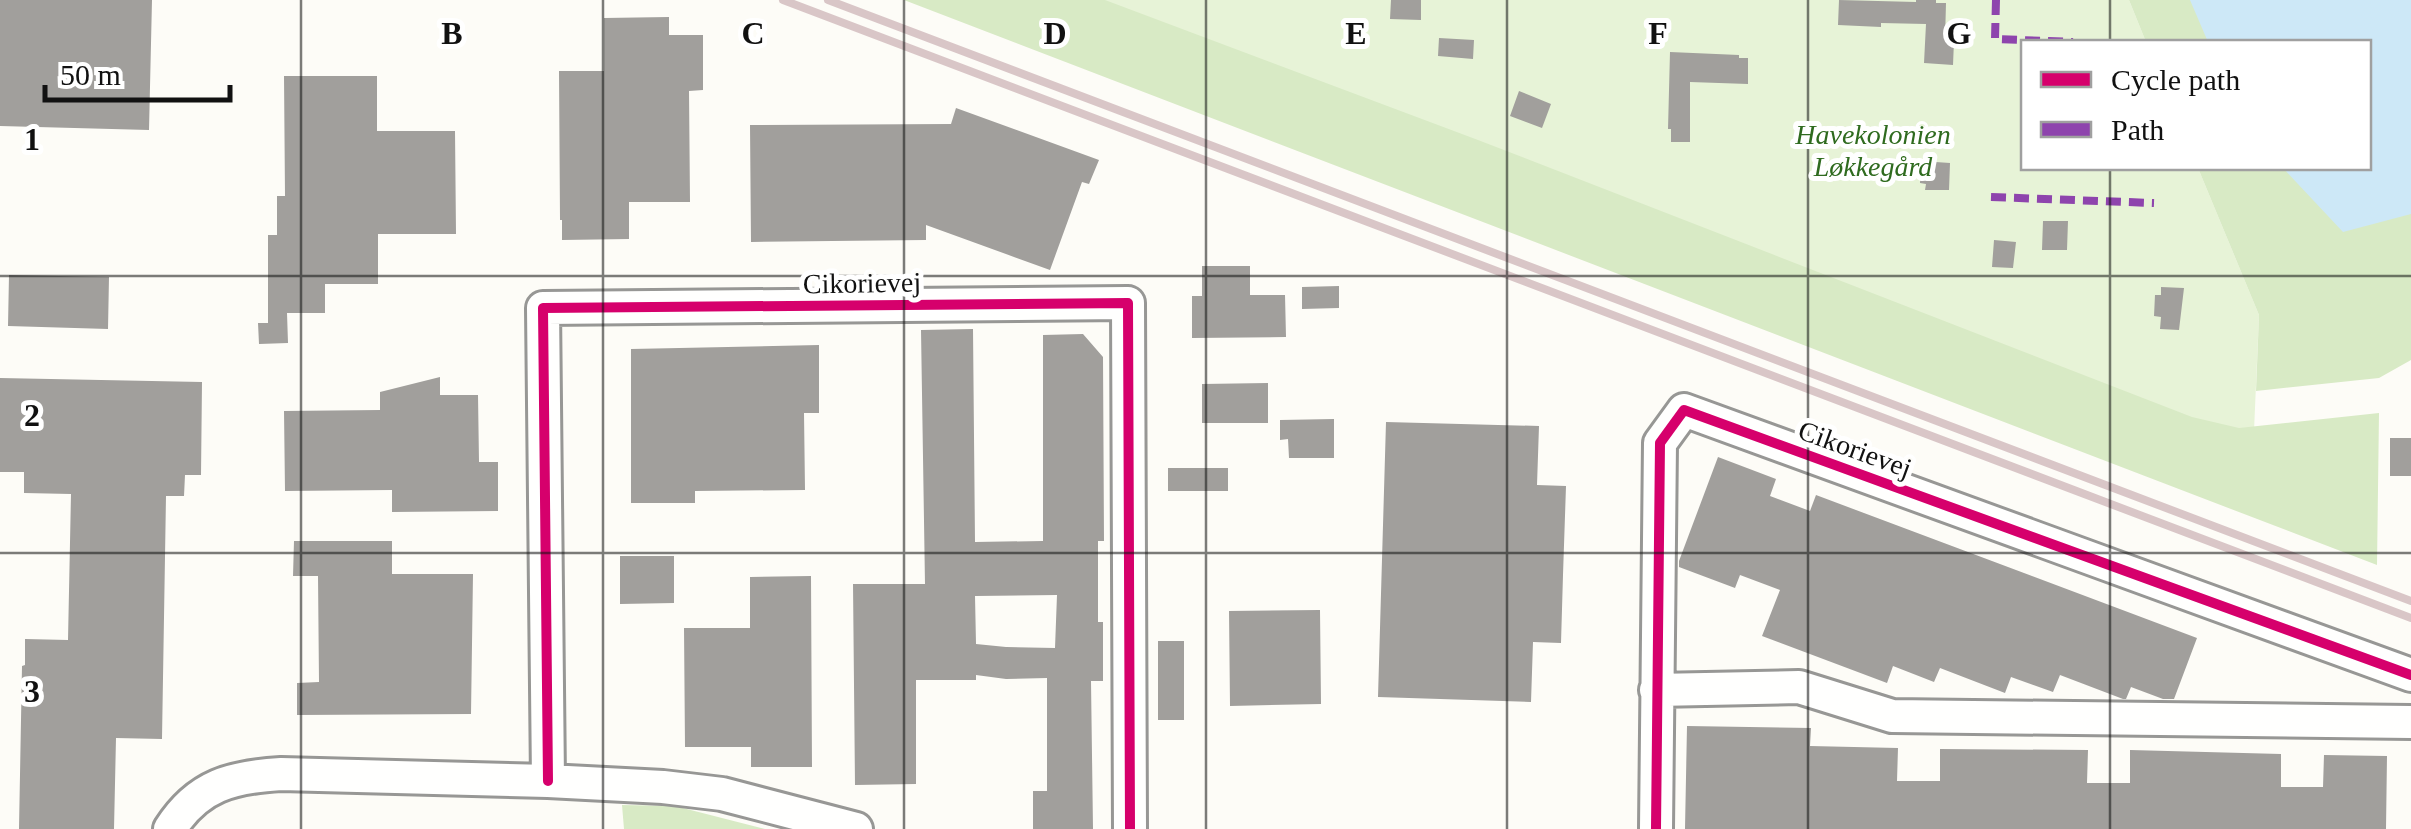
<svg xmlns="http://www.w3.org/2000/svg" width="2411" height="829" viewBox="0 0 2411 829" font-family="Georgia,serif">
  <style>
    .green { fill: #e7f3d7 }
    .forest { fill: #d8eac5 }
    .water { fill: #cde8f7 }
    .building { fill: #a19f9c; fill-rule: evenodd }
    .lines { fill: none; stroke-linecap: round; stroke-linejoin: round }
    .minor-casing { stroke: #979795; stroke-width: 38 }
    .minor { stroke: #fffffe; stroke-width: 32 }
    .rail { stroke: #d9c6c7; stroke-width: 8 }
    .quiet { stroke: #8e44ad; stroke-width: 8; stroke-dasharray: 15 8; stroke-linecap: butt }
    .cycleway-casing { stroke: #fff; stroke-width: 16 }
    .cycleway { stroke: #d6006c; stroke-width: 10 }
    .grid { fill: none; stroke: #111; stroke-width: 2.5; stroke-opacity: 0.55 }
    .labels { text-anchor: middle; dominant-baseline: central; stroke-width: 10; stroke-linejoin: round; paint-order: stroke }
    .park-label { font-size: 28px; font-style: italic; fill: #2f6b1f; stroke: #fff }
    .street-label { font-size: 28px; fill: #111; stroke: #fff }
    .grid-label { font-size: 32px; text-anchor: middle; font-weight: bold; fill: #111; stroke: #fff; stroke-width: 10; stroke-linejoin: round; paint-order: stroke }
  </style>
  <rect width="100%" height="100%" fill="#fdfcf7"/>
  <path class="green" d="M1067 0H2129L2146 42H2024V168H2198L2259 315 2254 431 2238 451Z"/>
  <path class="forest" d="M904 0H1105L1478 140 2192 417 2239 428 2379 413 2377 565Z
    M2129 0H2240L2264 42H2146Z
    M2198 168H2366L2411 213V360L2379 378 2256 391 2259 315Z
    M622 805 675 806 765 829H624Z"/>
  <path class="water" d="M2190 0H2411V214L2343 232 2283 168H2368V42H2208Z"/>
  <path class="building" d="M0 0H152L149 130 0 126Z
    M1391 0H1421V20L1390 19Z
    M1839 0 1916 2V0H1936V3H1946L1945 40 1954 41 1953 65 1924 63 1926 24 1881 23V27L1838 25Z
    M669 17V35H703V90L689 91 690 202H629V239L562 240V220H560L559 71H604V18Z
    M1439 38 1474 40 1473 59 1438 56Z
    M1670 52 1739 55V58H1748V84L1690 82V142H1671V129H1668Z
    M284 76H377V131H455L456 234H378V284H325V313H287L288 343 259 344 258 323H268V235H277V196H285Z
    M1519 91 1551 104 1542 128 1510 116Z
    M956 108 1099 160 1089 184 1082 182 1050 270 926 225V240L751 242 750 125 951 124Z
    M1921 161 1950 163 1949 190H1925L1926 184 1920 183Z
    M2043 221H2068L2067 250H2042Z
    M1994 240 2016 242 2013 268 1992 267Z
    M1202 266H1250V295H1285L1286 337 1192 338V296H1202Z
    M9 275 109 277 108 329 8 326Z
    M1339 286V308L1302 309V287Z
    M2161 287 2184 288 2179 330 2160 329 2161 317 2154 316 2155 295H2161Z
    M973 329 975 542 1043 541V335L1083 334 1103 357 1104 541H1098V622H1103V681H1091L1093 829H1033V791H1047V678L1006 679 976 675V680H916V784L855 785 853 584H925L921 330ZM1057 595 1055 648 1006 647 976 644 975 596Z
    M819 345V413H804L805 490 695 491V503H631V349Z
    M440 377V395H478L479 462H498V511L392 512V490L285 491 284 411 380 410V392Z
    M0 378 202 382 201 475H185L184 496H166L162 739 116 738 114 829H19L22 666 25 665V639L68 640 71 494 24 493V472H0Z
    M1268 383V423H1202V384Z
    M1334 419V458H1289L1288 439 1280 440V420Z
    M1386 422 1539 426 1537 485 1566 486 1563 575 1561 643 1533 642 1531 702 1378 697Z
    M2390 438H2411V476H2390Z
    M1718 457 1776 479 1770 496 1810 511 1816 495 2197 638 2174 699H2163L2131 687 2126 699H2123L2060 675 2053 692 2011 677 2005 693 1940 668 1934 682 1893 666 1887 683 1762 636 1780 590 1740 575 1735 588 1679 567V561Z
    M1168 468H1228V491H1168Z
    M294 541H392V574H473L471 714 297 715V683L319 682 318 576H293Z
    M620 556H674V603L620 604Z
    M811 576 812 767H751V747H685L684 628H750V577Z
    M1320 610 1321 704 1230 706 1229 611Z
    M1158 641H1184V720H1158Z
    M1687 726 1811 728 1810 746 1898 748 1897 781H1940V749L2088 750 2087 783H2130V750L2281 754V787H2323L2324 755 2387 756 2386 829H1685Z"/>
  <g class="lines">
    <g class="minor-casing">
      <path id="minor" d="M1656 690 1799 687 1892 716 2411 722
        M548 781 543 308 1128 303 1130 829
        M170 829C198 785 232 777 281 774L548 781 663 787 722 794 856 829
        M1656 829 1660 443 1684 410 2411 675"/>
    </g>
    <use href="#minor" class="minor"/>
    <path class="rail" d="M783 0 2411 618
      M828 0 2411 601"/>
    <path class="quiet" d="M1996 0 1995 39 2073 42
      M1991 197 2154 203"/>
    <g class="cycleway-casing">
      <path id="cycleway" d="M548 781 543 308 1128 303 1130 829
        M1656 829 1660 443 1684 410 2411 675"/>
    </g>
    <use href="#cycleway" class="cycleway"/>
  </g>
  <path class="grid" d="M301 0V829M603 0V829M904 0V829M1206 0V829M1507 0V829M1808 0V829M2110 0V42M2110 168V829M0 276H2411M0 553H2411"/>
  <g class="labels">
    <g class="park-label">
      <text x="1873" y="134">Havekolonien<tspan x="1873" dy="32">Løkkegård</tspan></text>
    </g>
    <g class="street-label">
      <text transform="translate(862 283) rotate(-1)">Cikorievej</text>
      <text transform="translate(1855 449) rotate(20)">Cikorievej</text>
    </g>
  </g>
  <g class="grid-label">
    <text x="452" y="44">B</text>
    <text x="753" y="44">C</text>
    <text x="1055" y="44">D</text>
    <text x="1356" y="44">E</text>
    <text x="1658" y="44">F</text>
    <text x="1959" y="44">G</text>
    <text x="32" y="150">1</text>
    <text x="32" y="426">2</text>
    <text x="32" y="702">3</text>
  </g>
  <rect x="2021" y="40" width="350" height="130" fill="#ffffff" stroke="#a0a0a0" stroke-width="2.5"/>
  <rect x="2041" y="72" width="50" height="15" fill="#d6006c" stroke="#a0a0a0" stroke-width="2.5"/>
  <text x="2111" y="90" font-size="30" fill="#111111">Cycle path</text>
  <rect x="2041" y="122" width="50" height="15" fill="#8e44ad" stroke="#a0a0a0" stroke-width="2.5"/>
  <text x="2111" y="140" font-size="30" fill="#111111">Path</text>
  <path d="M45 85v15h185v-15" fill="none" stroke="#111111" stroke-width="5"/>
  <text x="60" y="85" font-size="30" fill="#111111" stroke="#ffffff" stroke-width="8" paint-order="stroke">50 m</text>
</svg>
